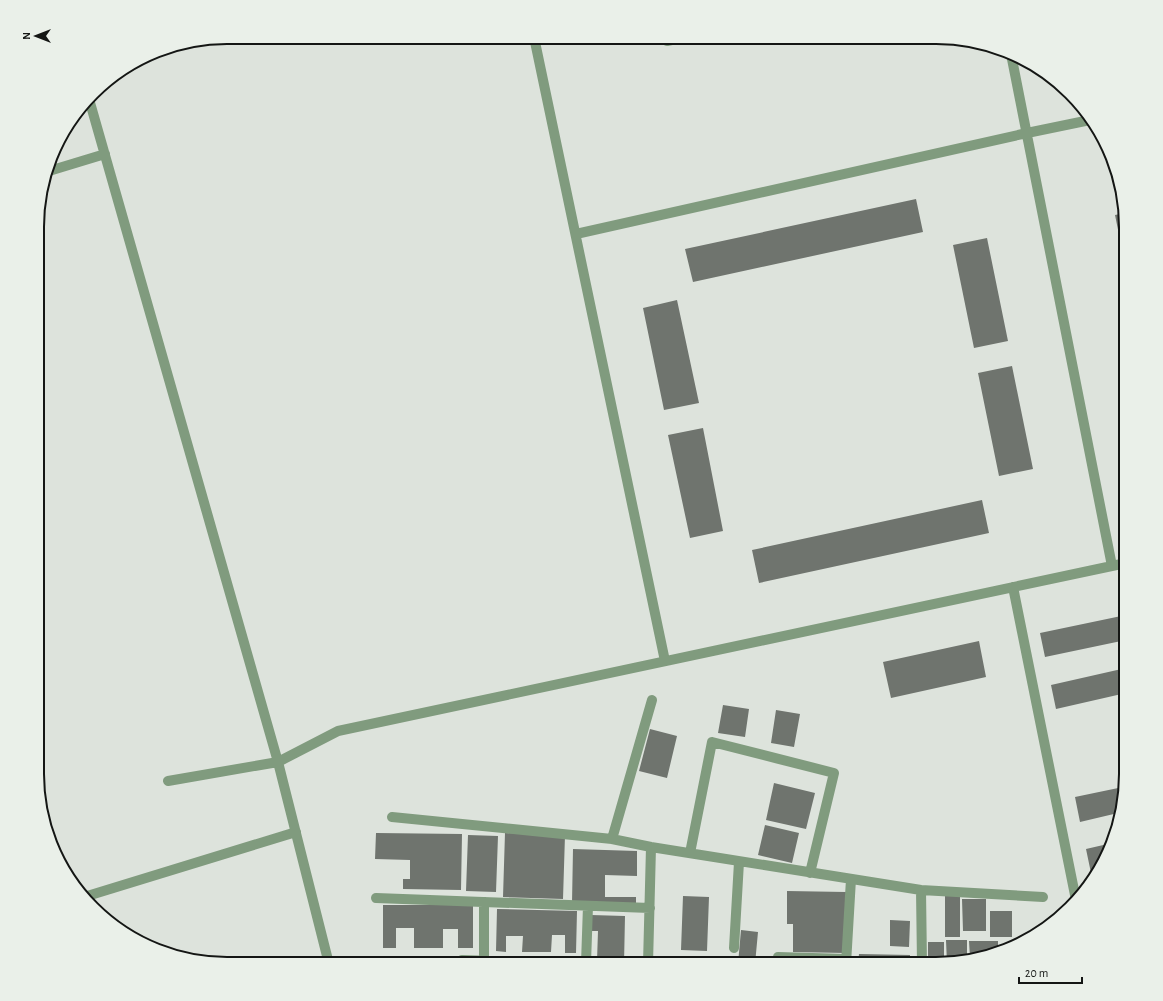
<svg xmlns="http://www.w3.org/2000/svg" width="1163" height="1001" viewBox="0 0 1163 1001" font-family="'Alegreya Sans',sans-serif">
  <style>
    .building { fill: #6f746e }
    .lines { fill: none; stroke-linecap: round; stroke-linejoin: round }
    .service { stroke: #809b7e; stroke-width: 10 }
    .minor { stroke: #809b7e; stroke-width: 10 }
    .rim { fill: none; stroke: #141614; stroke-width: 2 }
  </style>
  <rect width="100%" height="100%" fill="#dde3dc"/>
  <path class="building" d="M916 199 923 232 693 282 685 249Z
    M1125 213 1126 263 1125 264 1115 215Z
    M987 238 1008 341 974 348 953 245Z
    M677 300 699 403 664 410 643 308Z
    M1012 366 1033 469 999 476 978 373Z
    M703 428 723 531 690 538 668 435Z
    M982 500 989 533 759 583 752 550Z
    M1126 615V640L1045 657 1040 633Z
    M979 641 986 677 891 698 883 662Z
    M1126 668V693L1056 709 1051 685Z
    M723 705 749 709 745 737 718 733Z
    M776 710 800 714 794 747 771 743Z
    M650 729 677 736 667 778 639 771Z
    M774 783 815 793 806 829 766 820Z
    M1123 787 1118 813 1080 822 1075 797Z
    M765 825 799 833 792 863 758 855Z
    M376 833 462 834 461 890 403 889V879H410V860L375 859Z
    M505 833 565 835 563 899 503 897Z
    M468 835 498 836 496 892 466 891Z
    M1112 843 1111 847 1095 872 1091 873 1086 849Z
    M573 849 637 851V876L605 875V897H636V905L572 903Z
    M787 891 846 892 845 953 793 952V924H787Z
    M683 896 709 897 707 951 681 950Z
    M945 896H960V937H945Z
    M962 899H986V931H963Z
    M383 905H473V948H458V929H443V948H414V928H396V948H383Z
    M497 909 577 911 576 953H565V935H552L551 952H522L523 936H506V952L496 951Z
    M990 911H1012V937H990Z
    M591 915 625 916 624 964H590V961H597L598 931H591Z
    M890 920 910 921 909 947 890 946Z
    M741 930 758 932 755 964H738Z
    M946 940H967V959L947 964Z
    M969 941H998V950L970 958Z
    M928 942H944V964H928Z
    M1001 944H1021L1001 950Z
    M859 954 910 955V964H858Z
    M403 956 453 957V964H403Z
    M681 959 708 960V964H680Z
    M781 961 838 964H781Z"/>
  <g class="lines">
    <path class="service" d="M534 37 665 661
      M667 41 686 37
      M1011 54 1112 566
      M89 99 278 762 329 964
      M49 171 105 154
      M576 234 1027 133 1090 120
      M1013 587 1076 900
      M168 781 278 762 338 731 1126 563
      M84 897 296 832"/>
    <path class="minor" d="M392 817 612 839 651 847 921 890 1043 897
      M612 839 652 700
      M690 853 712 742 834 773 810 873
      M921 890 922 964
      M376 898 650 908
      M734 948 739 862
      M778 957 846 959
      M484 961V902
      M586 963 588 906
      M461 964 462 960 586 964
      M648 964 651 847
      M846 964 851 879"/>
  </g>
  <path d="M0 0H1163V1001H0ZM227 44H936A183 183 0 0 1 1119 227V774A183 183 0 0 1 936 957H227A183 183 0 0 1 44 774V227A183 183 0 0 1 227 44Z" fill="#eaf0e9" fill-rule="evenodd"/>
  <path class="rim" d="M227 44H936A183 183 0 0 1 1119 227V774A183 183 0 0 1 936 957H227A183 183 0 0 1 44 774V227A183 183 0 0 1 227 44Z"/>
  <g transform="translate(36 36) rotate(270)" stroke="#eaf0e9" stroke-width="3" paint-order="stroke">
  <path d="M0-3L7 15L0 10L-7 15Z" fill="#141614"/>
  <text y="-6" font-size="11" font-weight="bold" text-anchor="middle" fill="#141614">N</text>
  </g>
  <path d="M1019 977v6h63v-6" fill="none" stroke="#141614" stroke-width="2"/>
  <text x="1025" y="977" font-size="12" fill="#141614" stroke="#eaf0e9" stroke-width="3" paint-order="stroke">20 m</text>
</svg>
